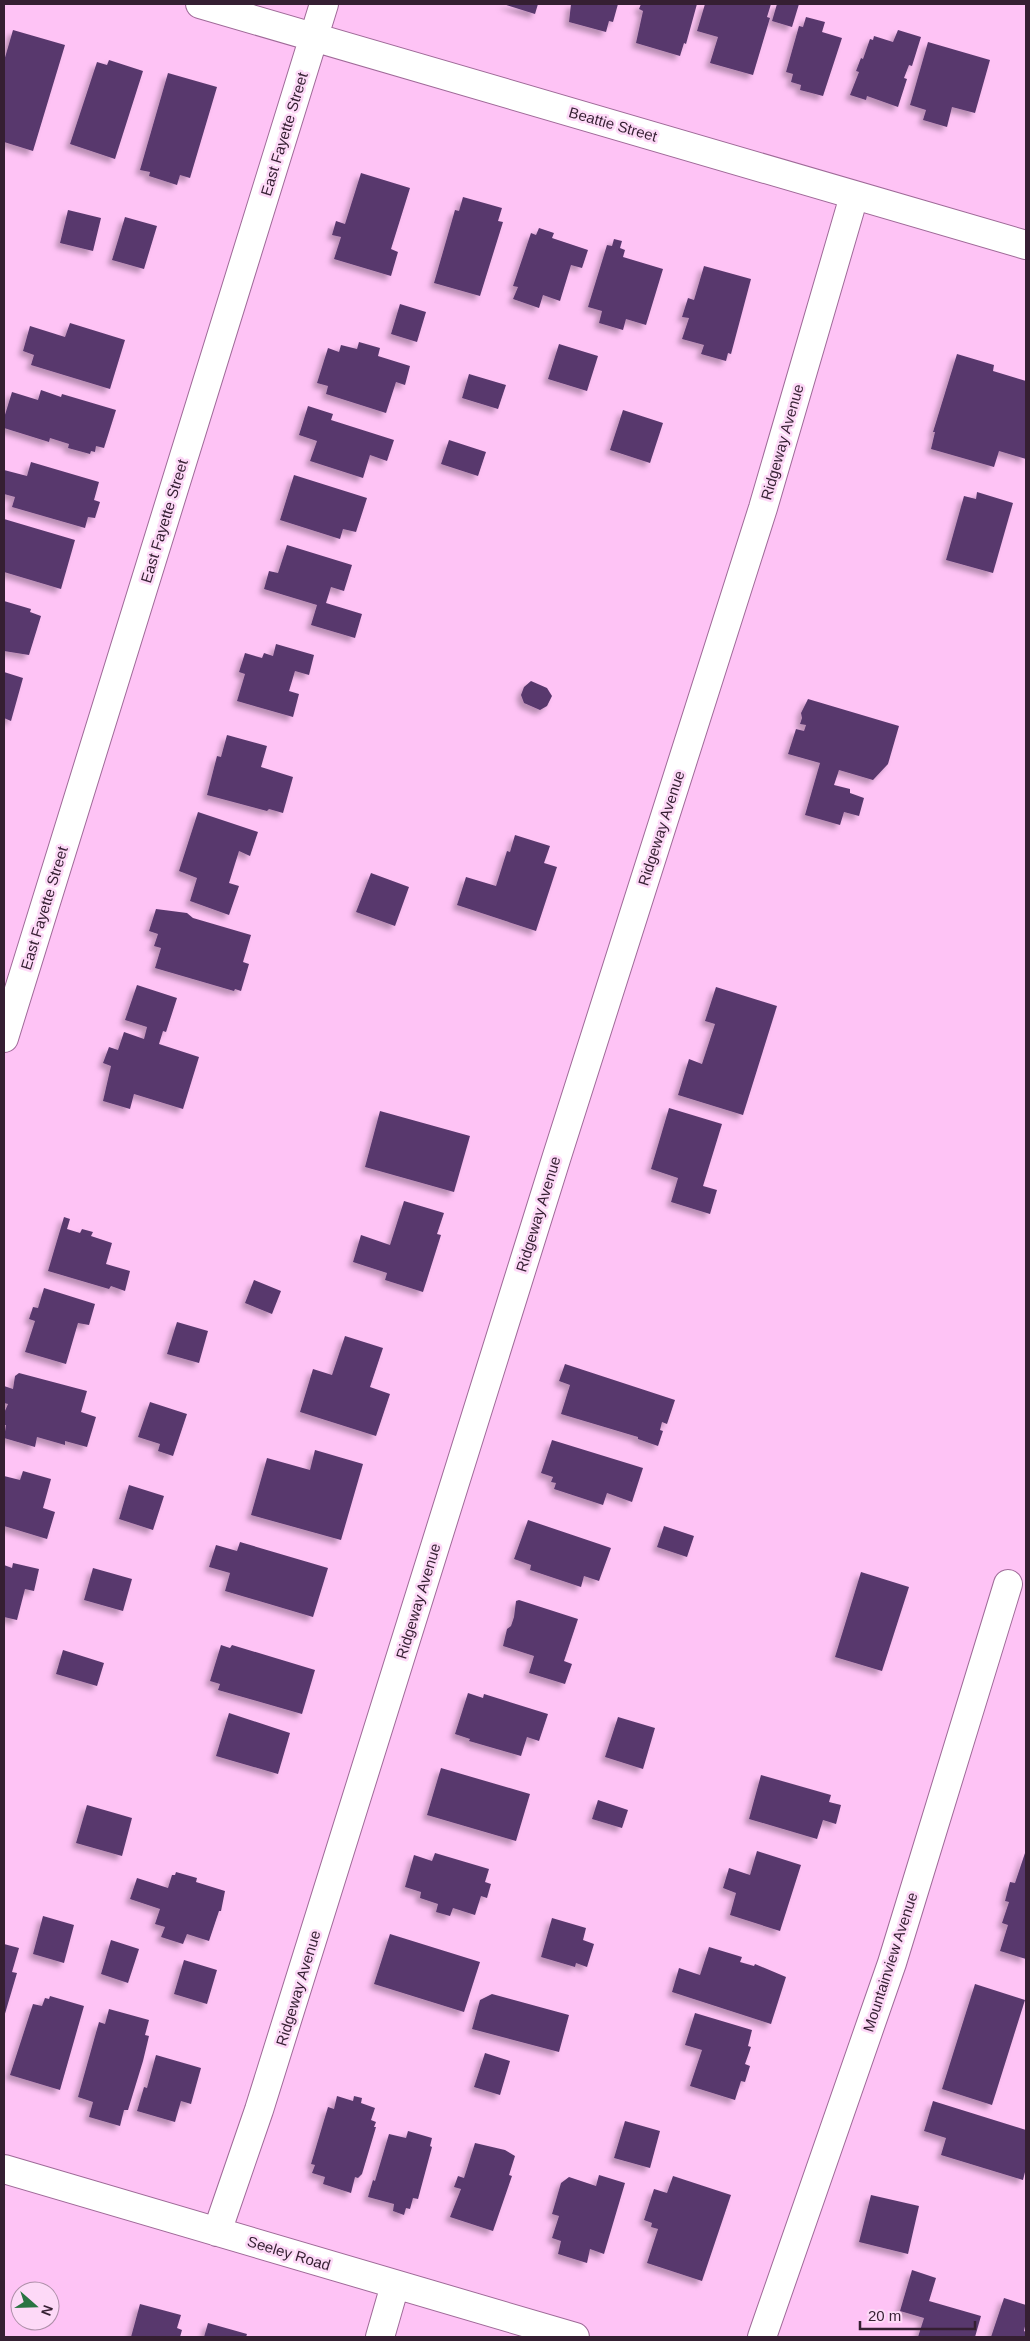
<svg xmlns="http://www.w3.org/2000/svg" width="1030" height="2341" viewBox="0 0 1030 2341" font-family="Arial,sans-serif">
  <style>
    .building { fill: #59386d; filter: url(#shadow) }
    .lines { fill: none; stroke-linecap: round; stroke-linejoin: round }
    .minor-casing { stroke: #9f6a98; stroke-width: 30 }
    .minor { stroke: #fff; stroke-width: 28 }
    .labels { text-anchor: middle; dominant-baseline: central; stroke-width: 5; stroke-linejoin: round; paint-order: stroke }
    .street-label { font-size: 15px; fill: #351f32; stroke: #fdd9f7 }
  </style>
  <defs>
    <filter id="shadow"><feDropShadow dx="-4.5" dy="4.5" stdDeviation="2.5" flood-color="#0004"/></filter>
  </defs>
  <rect width="100%" height="100%" fill="#fec3f5"/>
  <path class="building" d="M503 4H538L535 14Z
    M571 4H618L613 22 609 21 606 32 569 22Z
    M641 4H697L686 44 684 43 680 56 636 43 643 11 639 9Z
    M705 4H771L767 17 770 18 753 75 710 63 718 37 697 31Z
    M777 4H799L792 27 772 21Z
    M806 17 825 22 822 32 842 38 823 96 800 90 801 85 791 82 793 74 786 72 799 26 803 27Z
    M13 30 65 45 33 151 4 142V61Z
    M898 30 921 37 912 66 909 65 904 78 907 79 898 107 867 96 866 100 850 95 859 72 856 71 861 58 863 59 870 39 873 40 874 36 893 42Z
    M928 42 990 60 975 113 952 107 947 127 923 120 926 110 910 105Z
    M109 60 143 71 115 159 70 144 97 62 107 65Z
    M168 73 217 87 190 178 180 175 177 185 149 176 150 172 140 170Z
    M361 173 410 188 391 249 398 252 391 276 334 259 341 237 332 235 336 221 345 224Z
    M463 197 502 208 498 221 503 222 480 296 434 283 455 210 459 211Z
    M68 210 101 218 93 251 60 243Z
    M125 217 157 226 144 269 112 260Z
    M539 228 554 233 552 238 588 250 582 268 571 265 560 301 543 295 539 308 513 299 518 287 513 286 531 233 536 235Z
    M614 239 622 241 620 248 625 250 623 257 663 269 646 325 626 319 623 330 599 323 602 311 588 307 607 245 612 246Z
    M704 266 751 279 731 354 728 353 726 361 701 354 704 345 682 339 689 318 682 317 688 298 694 300Z
    M400 304 426 312 417 342 391 334Z
    M70 323 125 340 110 389 31 365 34 355 23 351 30 326 65 337Z
    M359 342 380 348 378 356 410 366 405 385 396 382 386 413 326 394 328 386 317 383 328 348 339 352 341 345 357 349Z
    M559 344 598 356 587 391 548 379Z
    M957 354 994 365 993 371 1026 381V459L999 451 994 467 931 449 935 432H933Z
    M469 374 506 385 498 409 462 398Z
    M41 390 61 397 62 394 116 410 104 448 96 446 95 452 91 451 90 454 68 448 69 444 50 438 49 442 4 428V418L12 392 38 400Z
    M308 406 333 414 331 420 394 440 387 461 370 455 363 478 310 461 317 441 299 435Z
    M623 410 663 423 650 463 610 450Z
    M449 440 486 452 478 476 441 464Z
    M31 462 99 482 94 500 100 502 95 518 88 517 85 528 12 507 15 497 4 494V470L27 476Z
    M294 475 367 498 356 532 343 529 340 539 280 520Z
    M977 492 1013 503 993 573 946 560 964 496 976 499Z
    M4 519 75 540 61 589 4 572Z
    M287 545 352 565 344 591 331 587 326 603 362 614 355 638 311 625 317 605 264 589 269 571 278 573Z
    M4 601 31 609 30 612 41 616 29 655 4 651Z
    M276 644 314 655 309 675 295 671 289 691 299 694 293 717 237 701 245 674 239 672 245 653 262 658 264 653 273 656Z
    M4 672 23 678 11 721 4 718Z
    M531 681 547 688 552 696 547 706 540 710 524 703 521 695 524 687Z
    M808 699 899 726 888 764 873 780 839 770 834 785 850 789V793L864 798 859 816 844 812 840 825 805 815 820 763 788 754 796 729 804 731 806 725 800 724 802 718 801 713Z
    M227 735 267 746 261 767 293 777 283 813 269 809 267 811 207 795 217 756 221 757Z
    M198 812 258 832 250 856 239 851 229 883 239 886 229 915 190 901 197 878 179 871Z
    M515 835 550 846 544 863 557 867 536 931 457 905 466 877 496 886 507 851 510 852Z
    M371 873 409 887 395 926 356 912Z
    M156 909 187 913 193 918 251 935 243 962 249 964 241 991 235 989 234 991 155 968 161 948 154 946 158 934 149 931Z
    M137 985 177 998 166 1032 163 1031 159 1044 199 1057 183 1109 134 1094 130 1109 103 1101 111 1066 103 1063 109 1047 118 1050 124 1032 144 1039 147 1027 125 1020Z
    M716 987 777 1006 743 1115 678 1095 689 1059 702 1064 715 1024 705 1021Z
    M669 1108 722 1124 703 1186 717 1190 710 1214 671 1202 678 1178 651 1169Z
    M380 1111 470 1136 454 1192 365 1167Z
    M404 1201 444 1213 437 1234 441 1235 423 1292 385 1280 387 1273 353 1262 361 1235 390 1245Z
    M64 1217 70 1219 67 1229 80 1233 82 1229 93 1232 91 1236 112 1243 106 1264 130 1271 125 1291 111 1286 109 1289 48 1271Z
    M254 1280 281 1291 272 1314 245 1303Z
    M44 1288 95 1304 89 1325 78 1323 66 1364 25 1352 35 1321 29 1319 33 1307 38 1308Z
    M177 1322 208 1331 199 1363 167 1354Z
    M345 1336 383 1348 370 1387 390 1394 376 1436 300 1412 313 1369 332 1375Z
    M565 1364 675 1400 667 1424 662 1422 660 1430 663 1431 658 1446 638 1439V1437L561 1414 570 1385 559 1381Z
    M19 1373 87 1391 81 1412 96 1417 87 1447 65 1441V1445L37 1437 35 1447 4 1438 6 1425H4V1413L8 1404 4 1403V1386L13 1389 15 1376Z
    M150 1402 187 1414 173 1456 158 1451 160 1444 138 1437Z
    M552 1440 643 1468 632 1502 607 1493 603 1505 554 1489 556 1483 551 1482 553 1477 541 1473Z
    M315 1450 363 1464 341 1540 251 1515 267 1458 310 1470Z
    M23 1471 51 1479 43 1508 55 1512 47 1539 4 1526V1476L20 1480Z
    M129 1485 164 1496 153 1530 119 1519Z
    M528 1520 611 1548 599 1581 584 1576 581 1587 530 1570 531 1565 514 1559Z
    M664 1526 694 1536 687 1557 657 1547Z
    M240 1542 328 1568 313 1617 225 1591 230 1573 209 1567 216 1545 237 1551Z
    M13 1563 39 1569 34 1591 25 1589 17 1620 4 1617V1565L12 1568Z
    M93 1568 132 1579 123 1611 84 1600Z
    M861 1572 909 1587 882 1671 835 1657Z
    M519 1600 578 1619 564 1661 572 1664 565 1684 529 1673 534 1656 503 1646 507 1629 511 1626 514 1617 516 1601Z
    M221 1645 230 1648 232 1645 315 1670 302 1714 218 1690 220 1684 210 1681Z
    M63 1650 104 1663 97 1686 56 1674Z
    M468 1693 483 1698 484 1694 548 1714 539 1741 527 1737 521 1756 469 1741 470 1739 455 1734Z
    M229 1713 290 1733 278 1774 216 1756Z
    M618 1717 655 1728 643 1769 605 1757Z
    M441 1768 530 1794 516 1841 427 1815Z
    M761 1775 831 1795 829 1802 841 1805 836 1824 823 1820 817 1839 749 1819Z
    M598 1800 628 1810 622 1828 592 1819Z
    M87 1805 132 1818 122 1856 76 1843Z
    M1026 1850V1959L1000 1951 1008 1925 1002 1923 1009 1902 1005 1901 1010 1882 1015 1883Z
    M757 1851 801 1865 780 1931 730 1915 736 1893 723 1888 729 1868 750 1875Z
    M435 1853 489 1869 485 1882 491 1884 487 1898 481 1896 475 1915 453 1908 450 1916 436 1912 438 1904 420 1898 421 1892 405 1887 414 1855 432 1861Z
    M176 1872 197 1878 196 1882 225 1891 221 1911H219L209 1941 187 1934 183 1944 161 1937 165 1927 155 1924 160 1909 130 1899 137 1878 168 1888 172 1875H175Z
    M43 1916 74 1925 64 1963 33 1954Z
    M552 1918 586 1928 583 1940 594 1944 587 1967 576 1963 575 1967 541 1957Z
    M390 1934 480 1962 464 2012 374 1984Z
    M111 1940 139 1949 128 1983 101 1974Z
    M4 1944 19 1948 12 1972 17 1973 4 2017Z
    M709 1947 742 1957 740 1962 754 1966 755 1964 786 1977 771 2024 672 1992 679 1968 700 1975Z
    M184 1960 217 1970 207 2004 174 1994Z
    M975 1984 1025 2000 992 2105 942 2089Z
    M492 1994 569 2015 559 2052 472 2029 480 2000Z
    M50 1996 84 2006 60 2090 10 2075 33 2004 42 2006 45 1998 49 1999Z
    M109 2009 149 2020 145 2035 149 2036 143 2061 128 2110H124L120 2126 89 2117 93 2102 78 2097 99 2022 105 2024Z
    M695 2013 752 2030 748 2046 751 2047 745 2064 750 2066 745 2082 741 2081 735 2100 690 2086 702 2050 685 2045Z
    M485 2053 510 2061 500 2095 474 2087Z
    M156 2055 201 2068 191 2104 181 2101 175 2122 137 2111 144 2087 147 2088Z
    M337 2096 353 2101 354 2096 362 2098 361 2103 375 2108 371 2120 376 2122 374 2127H376L362 2174 358 2178 355 2177 351 2193 323 2184 325 2177 312 2173 315 2165 311 2164 328 2107 334 2109Z
    M933 2101 1026 2130V2168L1023 2180 941 2155 946 2138 924 2131Z
    M625 2121 660 2131 650 2168 614 2158Z
    M408 2131 432 2138 430 2146 432 2147 418 2199 413 2198 410 2209 406 2208 404 2215 393 2211 394 2204 368 2197 373 2180 375 2181 389 2134 406 2138Z
    M475 2143 505 2150 515 2156 509 2175 512 2176 493 2231 450 2217 461 2189 454 2187 458 2176 464 2178Z
    M599 2175 625 2183 604 2254 590 2249 587 2263 558 2254 561 2241 552 2238 559 2216 552 2214 561 2183 569 2177 596 2186Z
    M673 2176 731 2195 702 2281 647 2263 658 2229 651 2227 652 2223 644 2220 654 2189 667 2193Z
    M871 2195 919 2206 908 2254 859 2242Z
    M912 2270 936 2278 929 2301 981 2316 975 2337H918L924 2318 900 2311Z
    M1004 2298 1026 2305V2322L1024 2331 1026 2332V2337H991Z
    M140 2304 181 2315 177 2328 182 2330 180 2337H131Z
    M208 2323 247 2334 246 2337H204Z"/>
  <g class="lines">
    <g class="minor-casing">
      <path id="minor" d="M200 4 1026 245
        M4 1038 324 4
        M4 2169 575 2337
        M217 2232 259 2110 557 1156 763 508 854 196
        M380 2337 395 2285
        M762 2337 892 1963 1008 1584"/>
    </g>
    <use href="#minor" class="minor"/>
  </g>
  <g class="labels">
    <g class="street-label">
      <text transform="translate(613 124) rotate(16)">Beattie Street</text>
      <text transform="translate(284 134) rotate(-73)">East Fayette Street</text>
      <text transform="translate(782 442) rotate(-74)">Ridgeway Avenue</text>
      <text transform="translate(164 521) rotate(-73)">East Fayette Street</text>
      <text transform="translate(661 828) rotate(-72)">Ridgeway Avenue</text>
      <text transform="translate(44 908) rotate(-73)">East Fayette Street</text>
      <text transform="translate(538 1214) rotate(-73)">Ridgeway Avenue</text>
      <text transform="translate(418 1601) rotate(-73)">Ridgeway Avenue</text>
      <text transform="translate(890 1962) rotate(-72)">Mountainview Avenue</text>
      <text transform="translate(298 1988) rotate(-73)">Ridgeway Avenue</text>
      <text transform="translate(289 2253) rotate(17)">Seeley Road</text>
    </g>
  </g>
  <rect width="1030" height="2341" fill="none" stroke="#351f32" stroke-width="10"/>
  <g transform="translate(35 2306) rotate(110)"><circle r="24" fill="#fdd9f7" stroke="#ad8fa8"/>
  <path d="M0-4L9 19L0 12L-9 19Z" fill="#297442"/>
  <text y="-8" font-size="14" font-weight="bold" text-anchor="middle" fill="#351f32">N</text>
  </g>
  <path d="M860 2321v8h115v-8" fill="none" stroke="#351f32" stroke-width="2.5"/>
  <text x="868" y="2321" font-size="15" fill="#351f32" stroke="#fdd9f7" stroke-width="4" paint-order="stroke">20 m</text>
</svg>
